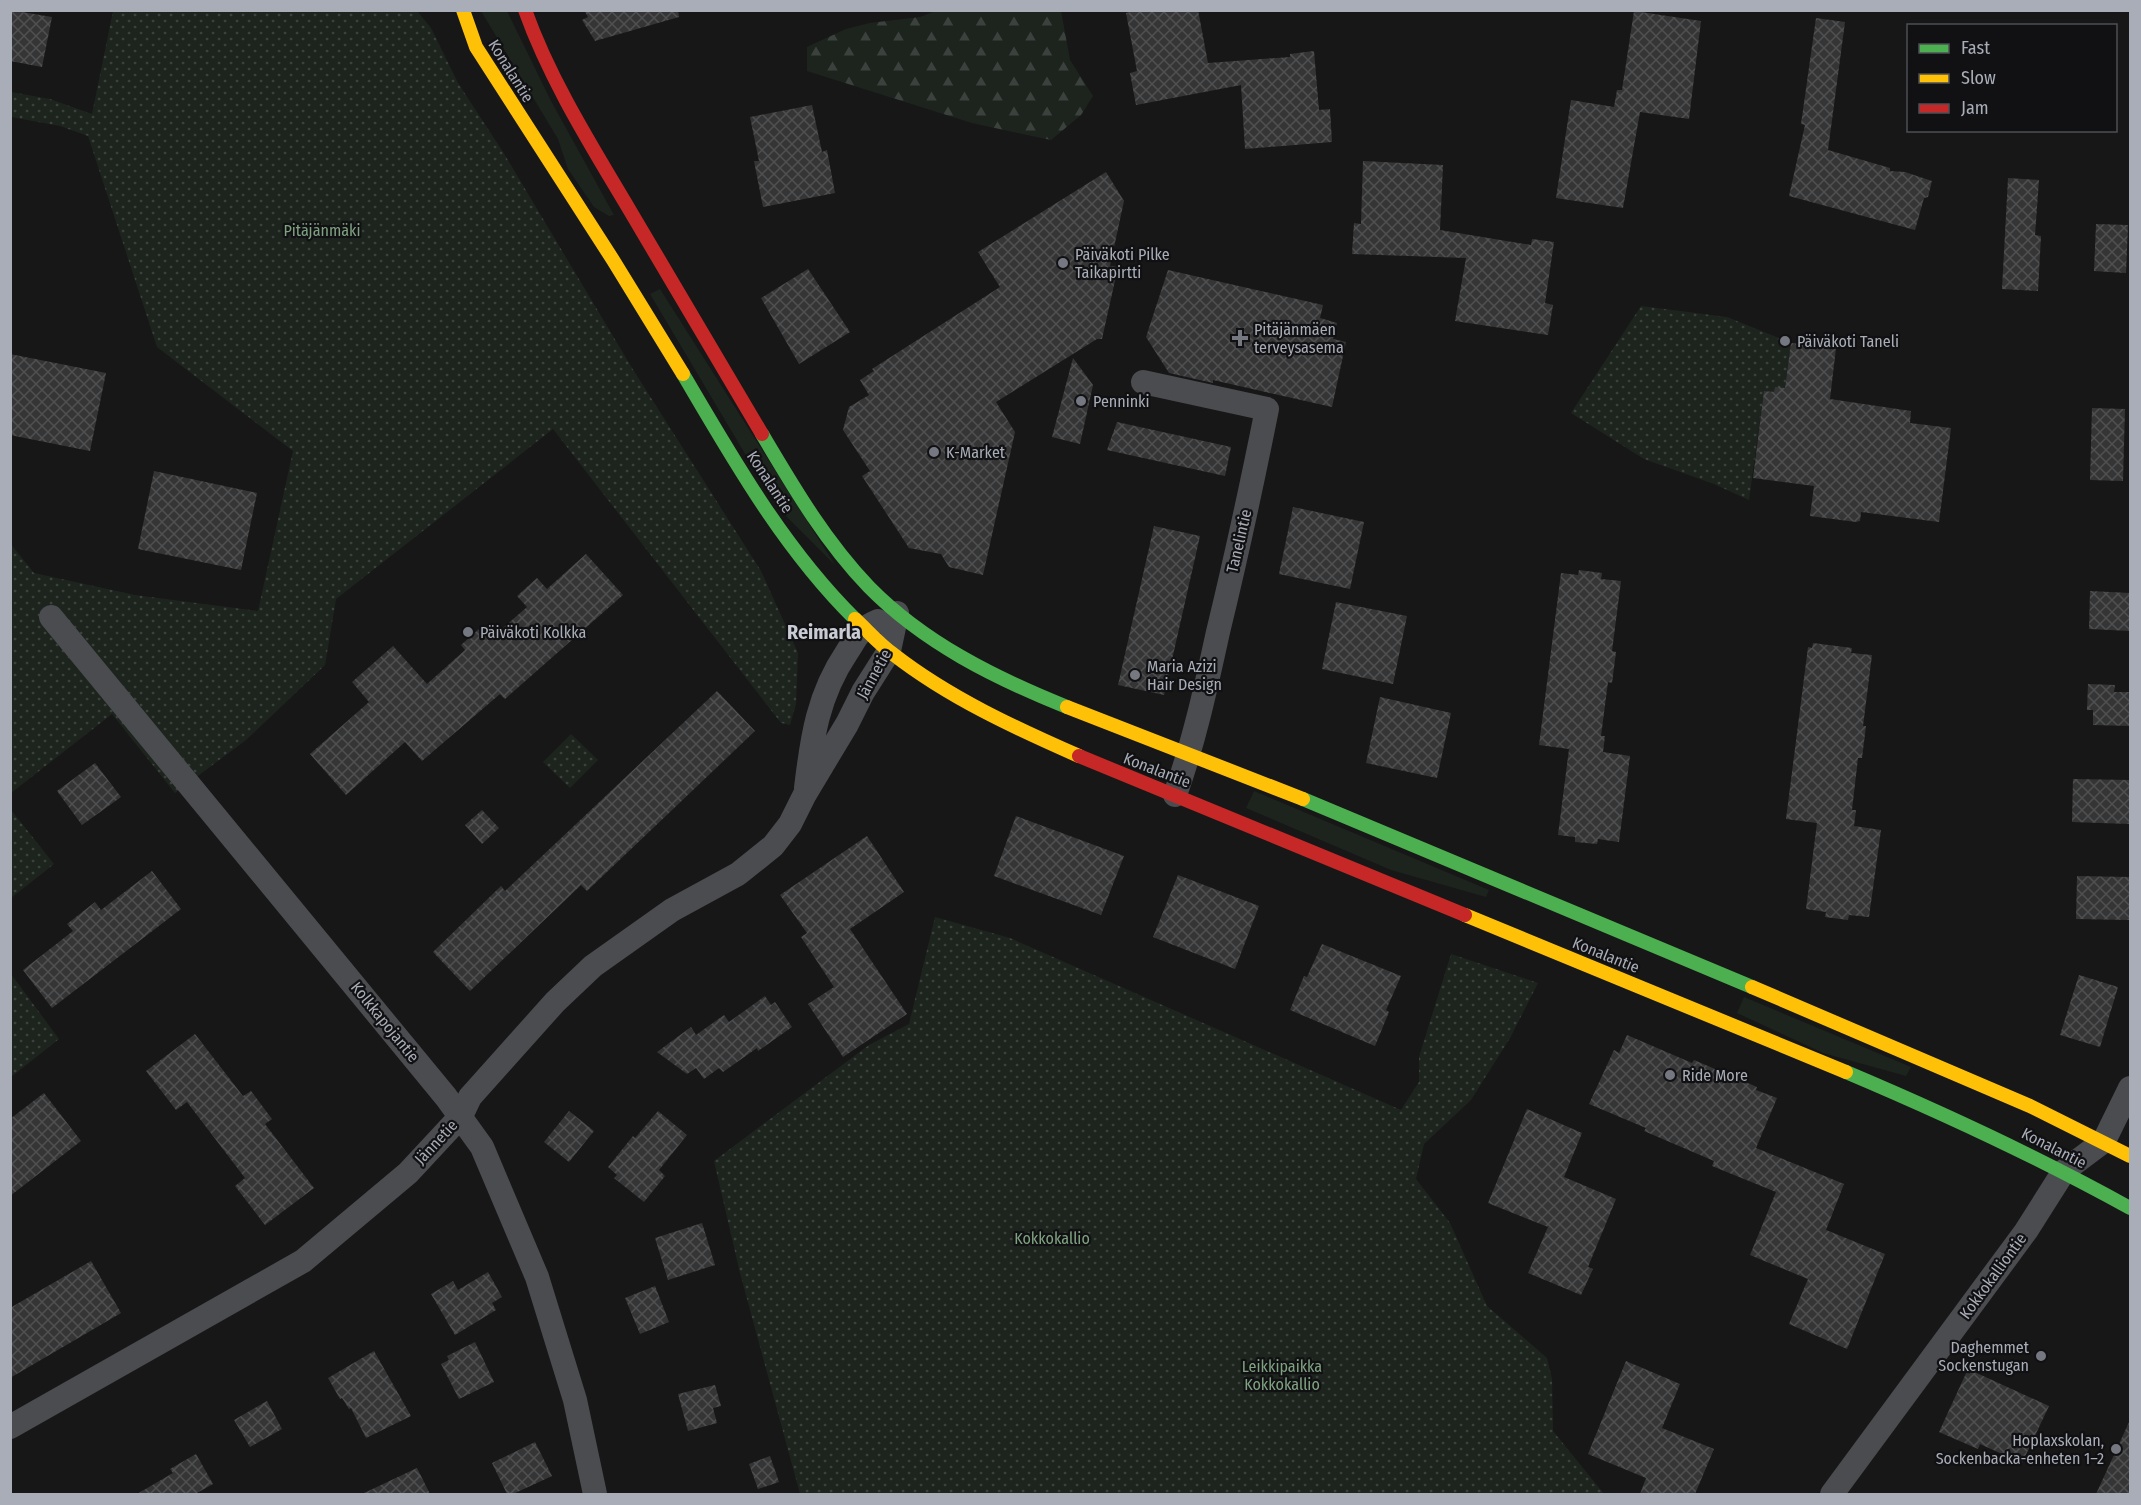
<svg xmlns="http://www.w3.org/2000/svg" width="2141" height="1505" viewBox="0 0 2141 1505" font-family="'Fira Sans Condensed',sans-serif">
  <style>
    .grass { fill: #1d241e }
    .forest { fill: url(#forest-firs) }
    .park { fill: url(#park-dots) }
    .building { fill: url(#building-cross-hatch) }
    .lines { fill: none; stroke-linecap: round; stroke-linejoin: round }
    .street { stroke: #4b4c50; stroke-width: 24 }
    .fast { stroke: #4caf50; stroke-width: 14 }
    .slow { stroke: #ffc107; stroke-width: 14 }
    .jam { stroke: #c62828; stroke-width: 14 }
    .poi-dot { fill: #757880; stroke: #111113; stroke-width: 2 }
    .labels { text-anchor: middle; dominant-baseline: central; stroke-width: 4.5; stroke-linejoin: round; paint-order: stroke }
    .street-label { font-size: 16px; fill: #a8adb8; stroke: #111113 }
    .park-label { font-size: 16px; fill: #7fa381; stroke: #111113 }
    .poi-label { font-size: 16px; fill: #a8adb8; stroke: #111113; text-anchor: start }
    .quarter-label { font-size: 20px; font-weight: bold; fill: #c9ccd4; stroke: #111113 }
  </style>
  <defs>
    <pattern id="forest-firs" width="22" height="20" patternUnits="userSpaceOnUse" patternTransform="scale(1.5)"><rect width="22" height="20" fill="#1d241e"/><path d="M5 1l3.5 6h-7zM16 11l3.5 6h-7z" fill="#3b413d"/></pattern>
    <pattern id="park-dots" width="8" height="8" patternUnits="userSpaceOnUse" patternTransform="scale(1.5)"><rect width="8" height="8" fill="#1d241e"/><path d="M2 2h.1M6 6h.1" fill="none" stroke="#3b413d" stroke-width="1.8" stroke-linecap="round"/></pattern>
    <pattern id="building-cross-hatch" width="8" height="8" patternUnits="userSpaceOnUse" patternTransform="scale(1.5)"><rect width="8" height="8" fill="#353536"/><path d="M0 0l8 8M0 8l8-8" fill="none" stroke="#4f5051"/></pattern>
  </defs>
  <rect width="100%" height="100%" fill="#171717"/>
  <path class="grass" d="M481 11H507L551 101 614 215 609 216 594 207 568 169 558 139Z
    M660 289 835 565 776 506 650 294Z
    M1254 791 1489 890 1486 897 1391 870 1246 808Z
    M1744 997 1911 1067 1906 1076 1823 1053 1737 1013Z"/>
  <path class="forest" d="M974 10 1061 11 1070 60 1093 96 1081 115 1051 140 972 123 807 71V47L846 29 870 23 920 17 936 11Z"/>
  <path class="park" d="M113 11H417L431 28 458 83 503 152 632 368 761 571 798 653 796 704 790 725 781 723 553 429 336 599 325 665 246 740 175 793 112 714 11 793 10 543 34 573 135 595 258 611 293 451 157 347 88 136 60 126 11 117V92L50 99 92 114Z
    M1641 306 1727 317 1791 343 1784 394 1764 391 1749 500 1714 484 1644 459 1571 413Z
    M571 734 598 760 570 788 543 762Z
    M11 810 54 864 11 898H10Z
    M935 917 1010 938 1401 1110 1419 1082V1057L1451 954 1538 983 1510 1038 1471 1100 1424 1144 1416 1179 1450 1223 1487 1306 1547 1358 1552 1379 1553 1431 1604 1494H800L740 1273 714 1161 869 1045 909 1024Z
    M11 974 59 1039 11 1077Z"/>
  <path class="building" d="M10 10 52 17 42 67 10 61Z
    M584 10H678L679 17 595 41 582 20 588 17Z
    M1139 10H1198L1208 63 1290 57V54L1314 51 1319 110 1330 109 1332 142 1245 149 1241 85 1136 105 1130 73 1137 71 1126 13Z
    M1634 11 1701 21 1689 119 1640 112 1623 208 1556 198 1571 100 1614 107 1617 90H1622Z
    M1816 18 1845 22 1828 150 1890 168V171L1905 172 1932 181 1928 197 1924 198 1915 230 1789 196 1805 125 1801 124Z
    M812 105 822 152 827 150 835 193 763 207 754 161H759L750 117Z
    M1363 161 1443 165 1440 230 1531 245 1532 239 1554 242 1545 303 1553 305 1548 335 1455 321 1466 258 1352 254 1354 223 1361 224Z
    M1106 172 1124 201 1110 266 1118 267 1102 339H1097L996 402 1015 432 983 575 949 567 941 554 909 548 862 476 870 471 843 430 849 407 869 395 860 380 874 371 872 369 1000 287 978 252Z
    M2008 178 2039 180 2035 235 2041 236 2038 291 2002 289Z
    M2096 224 2128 225 2126 273 2094 271Z
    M808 269 850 332 799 364 761 298Z
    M1168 270 1323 305 1320 318 1337 323 1333 339 1346 342 1332 407 1213 380V383L1169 373 1146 337Z
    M1791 343 1836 348 1830 399 1911 411 1910 423 1951 428 1939 522 1861 512 1860 521 1856 522 1810 516 1814 486 1753 478 1764 391 1774 392 1775 387 1785 388Z
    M10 354 106 373 90 451 10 435Z
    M1073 358 1093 385 1080 444 1052 437Z
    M2092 408 2125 409 2123 481 2090 480Z
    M1117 422 1231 447 1225 476 1107 450Z
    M154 471 257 493 241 570 138 549Z
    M1293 507 1364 522 1350 589 1279 574Z
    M1154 526 1200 536 1164 695 1118 685Z
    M586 554 623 595 505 699 500 694 422 761 405 742 346 795 310 754 369 702 352 682 393 646 427 684 465 650 461 645 479 629 489 640 527 607 517 596 537 578 547 589Z
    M1579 570 1602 573 1601 579 1621 581 1612 651 1616 652 1612 683 1608 682 1601 736H1605L1603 752 1630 756 1619 842 1598 839 1597 844 1575 842V837L1558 835 1569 749 1539 745 1561 573 1578 575Z
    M2090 591 2130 593V631L2089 629Z
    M1336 602 1407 616 1393 684 1322 669Z
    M1813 643 1852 648 1851 653 1872 655 1863 726H1866L1862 758H1858L1852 810H1856L1854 826 1881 830 1869 917 1849 915 1848 920 1825 917 1826 912 1806 909 1817 823 1786 819 1808 647 1812 648Z
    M2088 684 2115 685 2114 692H2130V726L2093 725V710H2087Z
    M717 691 755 731 587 891 581 885 470 991 433 952 501 886 505 891Z
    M1380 697 1451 713 1437 778 1366 763Z
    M95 763 121 797 82 825 57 791Z
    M2073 779 2130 780V824L2072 822Z
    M482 810 499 828 482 844 465 825Z
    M1016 816 1124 856 1101 915 994 876Z
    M867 836 904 892 850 929 907 1014 843 1057 808 1004 834 987 801 937 807 933 780 895Z
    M152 871 181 909 52 1008 23 970 73 931 67 924 95 902 101 910Z
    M1178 875 1259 906 1235 969 1153 937Z
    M2077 876 2130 877 2129 920 2076 919Z
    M1322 944 1401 976 1386 1010 1389 1012 1375 1046 1290 1010 1304 976 1307 977Z
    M2079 975 2118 987 2100 1047 2060 1035Z
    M765 996 771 1005 775 1002 792 1027 758 1051 757 1048 723 1072 719 1068 704 1079 696 1068 687 1074 657 1052 691 1027 696 1035 724 1015 729 1022Z
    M195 1034 243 1096 251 1091 272 1119 265 1124 314 1188 265 1225 235 1186 245 1178 187 1102 176 1110 146 1071Z
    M1627 1035 1692 1063 1694 1060 1757 1087 1756 1090 1777 1098 1756 1148 1844 1184 1826 1230 1885 1254 1847 1349 1789 1324 1808 1279 1750 1255 1776 1192 1712 1166 1714 1161 1644 1131 1646 1128 1589 1104 1614 1050 1619 1053Z
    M44 1093 81 1141 10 1196V1119Z
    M1527 1109 1582 1133 1564 1177 1616 1199 1588 1267 1593 1269 1581 1295 1528 1273 1548 1227 1488 1203Z
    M569 1111 594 1131 569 1162 544 1142Z
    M658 1111 687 1135 659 1170 665 1176 644 1202 614 1178 617 1175 608 1167 633 1136 635 1138Z
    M702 1223 715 1265 668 1280 655 1238Z
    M91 1261 121 1313 10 1378V1308Z
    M488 1272 502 1297 492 1303 496 1310 455 1335 431 1294 453 1281 458 1290Z
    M655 1286 669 1322 640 1334 625 1298Z
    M475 1342 494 1382 459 1399 441 1364 449 1360 447 1356Z
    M374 1351 411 1416 366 1438 351 1408 349 1409 342 1398 340 1399 328 1378Z
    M1626 1361 1680 1384 1662 1428 1714 1449 1695 1494H1640L1646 1478 1588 1454Z
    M1968 1369 2049 1406 2022 1463 1980 1444 1978 1449 1939 1432Z
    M715 1385 721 1406 713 1408 717 1423 688 1431 678 1394Z
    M267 1401 282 1429 250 1447 234 1420Z
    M2130 1420V1494H2096Z
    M535 1442 552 1476 513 1494H507L492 1463Z
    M196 1454 213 1484 195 1494H137L173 1473 170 1469Z
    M770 1456 779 1482 758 1489 749 1464Z
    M417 1468 430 1494H362Z"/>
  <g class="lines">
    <path class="street" d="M1143 382 1267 409C1252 484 1236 558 1218 632 1206 687 1194 742 1175 795
      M51 617 446 1097 482 1147 537 1277 575 1400 595 1494
      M806 788C812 737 818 695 847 652 858 635 859 629 878 621
      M10 1427 303 1261 408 1173 461 1116 470 1097 555 1002 593 966 672 910 738 874 773 846 790 824 805 794 847 724 863 692 889 651 897 613
      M1832 1494 2026 1231 2064 1171 2104 1141 2130 1088"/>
    <path class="fast" d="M683 374C733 459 784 549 855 619
      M762 434C794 488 825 541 869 587 924 643 995 678 1067 707
      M1303 799 1752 987
      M1846 1072C1943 1113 2038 1157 2130 1208"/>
    <path class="slow" d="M463 10 476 47 613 260 683 374
      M855 619C868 631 879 644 893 654 948 697 1015 728 1079 756
      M1067 707 1303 799
      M1465 915 1846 1072
      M1752 987 2030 1106 2130 1156"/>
    <path class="jam" d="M525 10C550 80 591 145 629 209 673 284 718 359 762 434
      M1079 756 1465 915"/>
  </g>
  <g class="poi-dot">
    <circle cx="1063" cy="263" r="6"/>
    <path d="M1237 329h6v6h6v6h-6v6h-6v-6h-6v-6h6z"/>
    <circle cx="1785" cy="341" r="6"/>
    <circle cx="1081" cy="401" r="6"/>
    <circle cx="934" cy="452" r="6"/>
    <circle cx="468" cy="632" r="6"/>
    <circle cx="1135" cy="675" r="6"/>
    <circle cx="1670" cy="1075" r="6"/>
    <circle cx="2041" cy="1356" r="6"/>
    <circle cx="2116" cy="1449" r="6"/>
  </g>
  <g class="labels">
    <g class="street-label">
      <text transform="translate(511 71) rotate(58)">Konalantie</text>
      <text transform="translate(770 482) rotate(57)">Konalantie</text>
      <text transform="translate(1239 541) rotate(-77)">Tanelintie</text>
      <text transform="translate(874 674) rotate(-61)">Jännetie</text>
      <text transform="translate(1157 770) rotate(21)">Konalantie</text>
      <text transform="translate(1606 955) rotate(22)">Konalantie</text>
      <text transform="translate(385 1022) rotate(51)">Kolkkapojantie</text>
      <text transform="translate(436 1142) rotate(-47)">Jännetie</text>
      <text transform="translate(2054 1148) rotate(27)">Konalantie</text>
      <text transform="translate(1993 1276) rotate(-54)">Kokkokalliontie</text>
    </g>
    <g class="park-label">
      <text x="322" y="230">Pitäjänmäki</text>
      <text x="1052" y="1238">Kokkokallio</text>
      <text x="1282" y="1366">Leikkipaikka<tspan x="1282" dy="18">Kokkokallio</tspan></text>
    </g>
    <g class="poi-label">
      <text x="1075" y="254">Päiväkoti Pilke<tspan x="1075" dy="18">Taikapirtti</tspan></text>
      <text x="1254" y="329">Pitäjänmäen<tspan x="1254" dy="18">terveysasema</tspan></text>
      <text x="1797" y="341">Päiväkoti Taneli</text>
      <text x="1093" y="401">Penninki</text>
      <text x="946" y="452">K-Market</text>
      <text x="480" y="632">Päiväkoti Kolkka</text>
      <text x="1147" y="666">Maria Azizi<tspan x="1147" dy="18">Hair Design</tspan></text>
      <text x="1682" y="1075">Ride More</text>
      <text x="2029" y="1347" text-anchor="end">Daghemmet<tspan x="2029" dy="18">Sockenstugan</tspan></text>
      <text x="2104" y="1440" text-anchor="end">Hoplaxskolan,<tspan x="2104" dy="18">Sockenbacka-enheten 1–2</tspan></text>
    </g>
    <g class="quarter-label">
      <text x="824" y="632">Reimarla</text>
    </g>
  </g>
  <rect width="2141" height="1505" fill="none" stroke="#a8adb8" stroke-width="24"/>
  <rect x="1907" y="24" width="210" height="108" fill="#111113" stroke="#4d4f55" stroke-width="1.5"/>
  <rect x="1919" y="44" width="30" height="9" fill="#4caf50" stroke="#4d4f55" stroke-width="1.5"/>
  <text x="1961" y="54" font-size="18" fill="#a8adb8">Fast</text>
  <rect x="1919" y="74" width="30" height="9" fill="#ffc107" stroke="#4d4f55" stroke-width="1.5"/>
  <text x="1961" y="84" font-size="18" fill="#a8adb8">Slow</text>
  <rect x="1919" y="104" width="30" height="9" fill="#c62828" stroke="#4d4f55" stroke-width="1.5"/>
  <text x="1961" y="114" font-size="18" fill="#a8adb8">Jam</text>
</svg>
